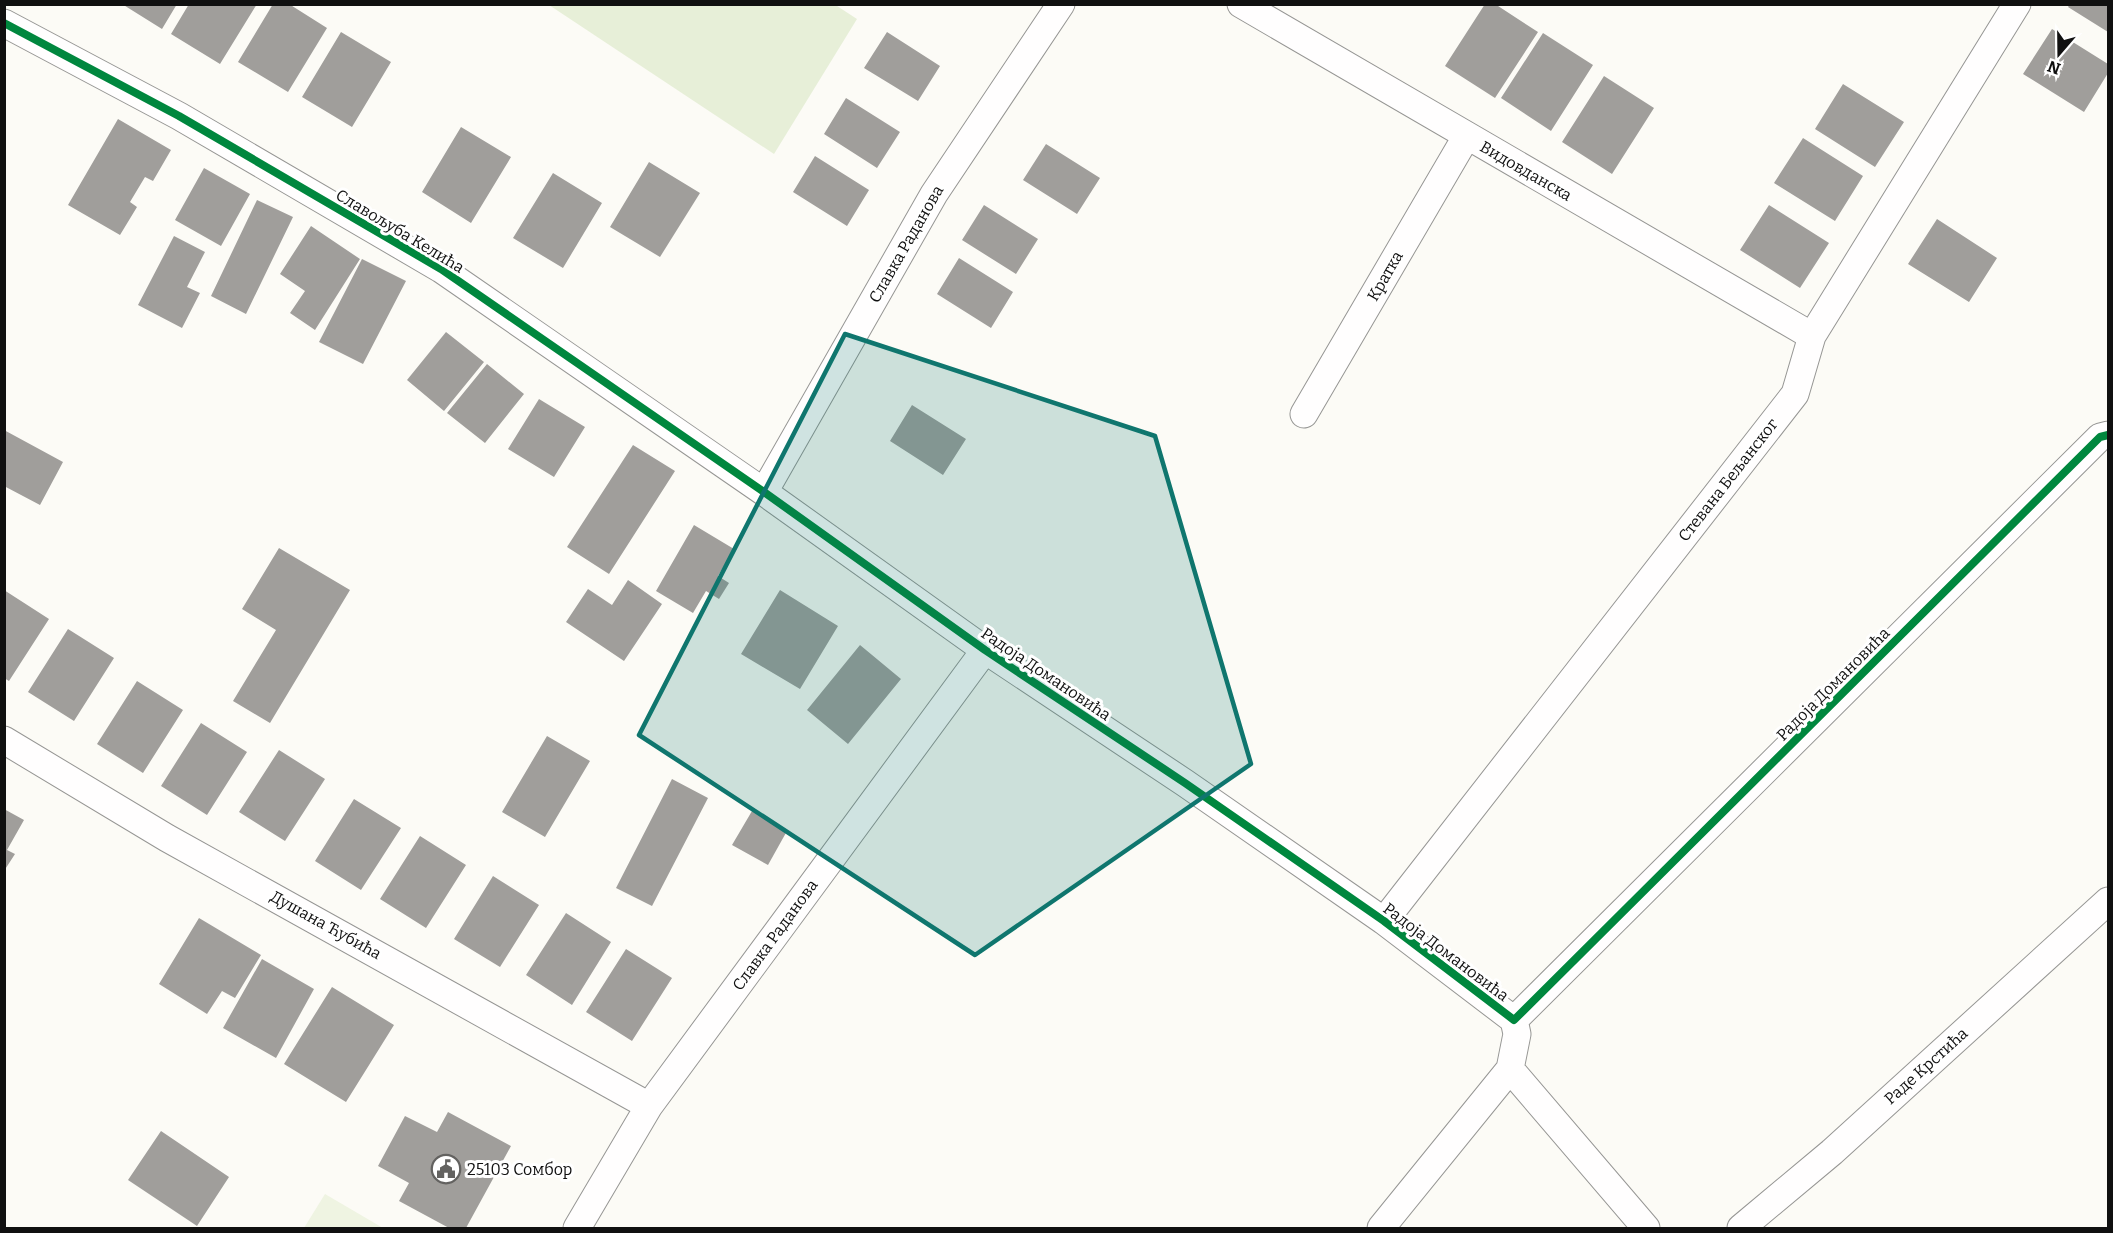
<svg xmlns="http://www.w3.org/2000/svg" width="2113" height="1233" viewBox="0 0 2113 1233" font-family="Bitter,serif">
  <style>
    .green { fill: #e7efd8 }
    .pitch { fill: #eff4e2 }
    .building { fill: #a09e9b }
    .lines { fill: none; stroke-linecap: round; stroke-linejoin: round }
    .street-casing { stroke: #969694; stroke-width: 29 }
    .street { stroke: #fffefe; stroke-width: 27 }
    .cycleway-casing { stroke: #fff; stroke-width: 11 }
    .cycleway { stroke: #00873e; stroke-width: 8 }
    .marked { fill: #0f766e; fill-opacity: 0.2; stroke: #0f766e; stroke-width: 4.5; stroke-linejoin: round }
    .labels { text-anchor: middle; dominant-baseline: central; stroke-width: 6; stroke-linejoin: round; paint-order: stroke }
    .street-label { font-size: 16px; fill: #101010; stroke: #fff }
    .poi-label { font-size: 16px; fill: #101010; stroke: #fff; text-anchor: start }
  </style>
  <rect width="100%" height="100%" fill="#fcfbf6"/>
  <path class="green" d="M834 4 857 19 774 154 549 5Z"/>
  <path class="pitch" d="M325 1194 383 1228H304Z"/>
  <path class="building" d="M122 4H177L162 29Z
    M189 4H257L220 64 171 34Z
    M273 4H289L327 28 288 92 238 62Z
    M1485 4H1495L1538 32 1495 98 1445 66Z
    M2070 4H2108V32L2068 7Z
    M2052 29 2108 64V73L2084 112 2023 74Z
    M341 32 391 62 352 127 302 97Z
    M887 32 940 66 918 101 864 68Z
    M1543 33 1593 65 1551 131 1501 98Z
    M1604 76 1654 108 1612 174 1562 142Z
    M1843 84 1904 122 1875 167 1815 129Z
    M846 98 900 132 877 168 824 134Z
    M118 119 171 150 153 181 145 177 130 202 137 207 120 235 68 205Z
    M461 127 511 157 471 223 422 192Z
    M1803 138 1863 176 1835 221 1774 183Z
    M1046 144 1100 178 1077 214 1023 180Z
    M815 156 869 190 847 226 793 192Z
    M649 162 700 193 660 257 610 227Z
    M204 168 250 194 221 246 175 220Z
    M553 173 602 203 563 268 513 238Z
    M257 200 293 217 246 314 211 296Z
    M984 205 1038 239 1016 274 962 240Z
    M1769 205 1829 243 1800 288 1740 250Z
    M1937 219 1997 258 1969 302 1908 264Z
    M311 226 360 259 315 330 290 313 305 291 280 274Z
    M174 236 205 252 187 287 200 293 182 328 138 305Z
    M959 258 1013 292 991 328 937 294Z
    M362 259 406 281 363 364 319 342Z
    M446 332 484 362 444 411 407 380Z
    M487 364 524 394 485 443 447 413Z
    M539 399 585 427 554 477 508 449Z
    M912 405 966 439 943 475 890 441Z
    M4 430 63 462 40 505 4 486Z
    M633 445 675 471 609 574 567 547Z
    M694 525 734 549 718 576 729 583 719 599 706 591 693 613 656 591Z
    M279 548 350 590 270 723 233 701 276 630 242 609Z
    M628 580 662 604 624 661 566 622 588 589 612 605Z
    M4 590 49 619 9 681 4 678Z
    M780 590 838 626 800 689 741 654Z
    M68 629 114 658 74 721 28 692Z
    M860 645 901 679 848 744 807 710Z
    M137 681 183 710 143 773 97 744Z
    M201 723 247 752 207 815 161 786Z
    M547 736 590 761 545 837 502 812Z
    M279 750 325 779 285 841 239 812Z
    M672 779 708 798 652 906 616 888Z
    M354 799 401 828 361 890 315 861Z
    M4 809 24 820 7 850 15 854 4 871Z
    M752 811 787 831 768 865 732 845Z
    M420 836 466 865 426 928 380 899Z
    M493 876 539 905 500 967 454 939Z
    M566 913 611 942 572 1005 526 975Z
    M199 918 261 955 235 998 222 991 207 1014 159 984Z
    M626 949 672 978 632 1041 586 1012Z
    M262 959 314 989 276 1058 223 1028Z
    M332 987 394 1025 346 1102 284 1064Z
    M448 1112 511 1146 466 1228H449L399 1201 409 1183 378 1166 405 1116 437 1132Z
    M161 1131 229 1177 197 1226 128 1180Z"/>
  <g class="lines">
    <g class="street-casing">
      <path id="street" d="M1241 4 1812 336
        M4 23 179 116 441 269 764 492 985 650 1185 783 1384 921 1514 1020 2100 437 2108 435
        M1304 414 1466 137
        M764 492 934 194 1061 4
        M4 740 167 838 649 1106
        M1384 921 1795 394 1812 336 2017 4
        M1514 1020 1517 1034 1510 1069 1646 1228
        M577 1228 649 1106 985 650
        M1381 1228 1510 1069
        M1741 1228 1832 1152 2108 901"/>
    </g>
    <use href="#street" class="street"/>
    <g class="cycleway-casing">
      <path id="cycleway" d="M4 23 179 116 441 269 764 492 985 650 1185 783 1384 921 1514 1020 2100 437 2108 435"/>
    </g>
    <use href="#cycleway" class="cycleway"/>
  </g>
  <path class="marked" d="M845 334 1155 436 1251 764 975 955 639 735Z"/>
  <defs>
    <g id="civic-ring" transform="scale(1.5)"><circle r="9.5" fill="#fff" stroke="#636260" stroke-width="1.5"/><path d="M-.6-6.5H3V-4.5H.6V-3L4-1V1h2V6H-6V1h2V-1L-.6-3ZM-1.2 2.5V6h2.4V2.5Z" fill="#636260"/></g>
  </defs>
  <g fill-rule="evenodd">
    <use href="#civic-ring" x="446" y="1169"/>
  </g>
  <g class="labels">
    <g class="street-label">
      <text transform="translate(1526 171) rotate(30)">Видовданска</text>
      <text transform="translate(400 231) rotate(31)">Славољуба Келића</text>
      <text transform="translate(906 244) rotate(-60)">Славка Раданова</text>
      <text transform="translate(1385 276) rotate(-60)">Кратка</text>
      <text transform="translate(1728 480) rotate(-52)">Стевана Бељанског</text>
      <text transform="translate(1046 674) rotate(34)">Радоја Домановића</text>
      <text transform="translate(1833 684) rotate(-45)">Радоја Домановића</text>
      <text transform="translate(326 925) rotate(29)">Душана Ћубића</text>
      <text transform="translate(775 935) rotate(-54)">Славка Раданова</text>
      <text transform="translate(1446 952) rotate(37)">Радоја Домановића</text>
      <text transform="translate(1926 1066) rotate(-42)">Раде Крстића</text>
    </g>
    <g class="poi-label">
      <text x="467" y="1169">25103 Сомбор</text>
    </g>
  </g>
  <rect width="2113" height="1233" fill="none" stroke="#101010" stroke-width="12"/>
  <g transform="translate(2059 54) rotate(200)" stroke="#ffffff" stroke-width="4.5" paint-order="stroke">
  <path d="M0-4.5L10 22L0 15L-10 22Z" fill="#101010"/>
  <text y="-9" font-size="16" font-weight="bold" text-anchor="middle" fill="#101010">N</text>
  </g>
</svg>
